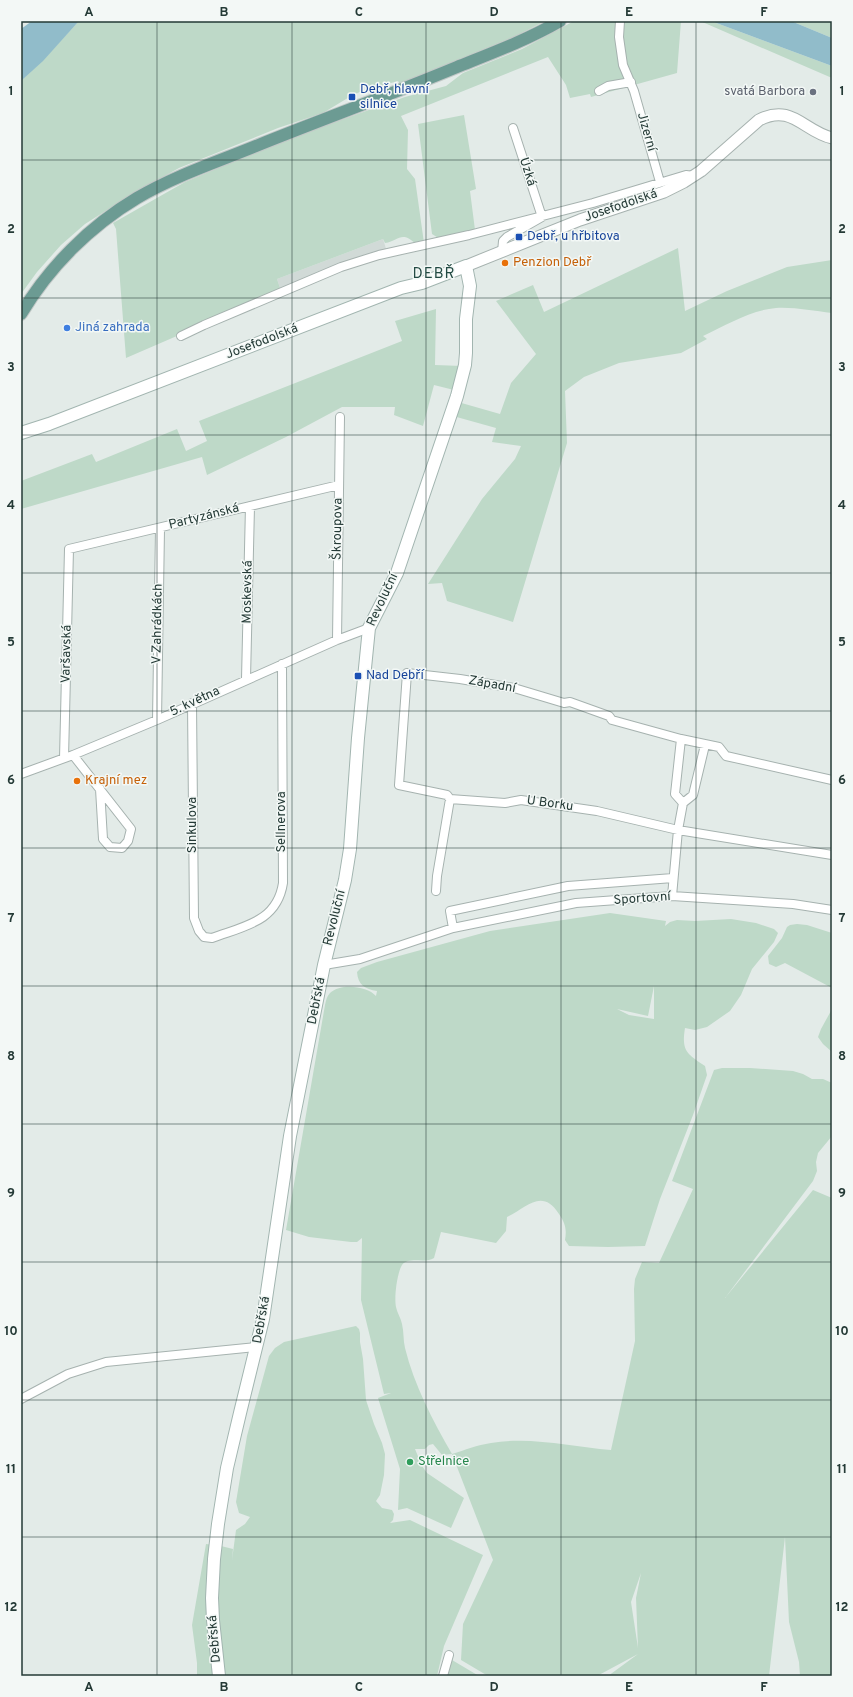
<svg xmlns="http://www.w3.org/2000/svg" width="853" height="1697" viewBox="0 0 853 1697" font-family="Overpass,sans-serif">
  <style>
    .built { fill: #d1dad7 }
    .green { fill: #bed9c8; fill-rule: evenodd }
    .water { fill: #91bcca }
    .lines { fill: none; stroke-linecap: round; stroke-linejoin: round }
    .minor-casing { stroke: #a6b2af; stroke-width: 10 }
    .tertiary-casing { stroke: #a6b2af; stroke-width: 13 }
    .secondary-casing { stroke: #a2b5b0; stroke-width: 14 }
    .primary-casing { stroke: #c2c8c7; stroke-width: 14 }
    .minor { stroke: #fff; stroke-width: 8 }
    .tertiary { stroke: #fff; stroke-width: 11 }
    .secondary { stroke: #fff; stroke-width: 12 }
    .primary { stroke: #6c9b93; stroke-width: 12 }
    .grid { fill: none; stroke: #243a36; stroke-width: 1; stroke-opacity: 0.55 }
    .worship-dot { fill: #6b7280; stroke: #f3f8f6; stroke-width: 1.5 }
    .transit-dot { fill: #1a4fb4; stroke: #f3f8f6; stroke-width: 1.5 }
    .food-dot { fill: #e8710a; stroke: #f3f8f6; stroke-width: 1.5 }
    .shop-dot { fill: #3f7fe0; stroke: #f3f8f6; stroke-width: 1.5 }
    .leisure-dot { fill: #2e9e5b; stroke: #f3f8f6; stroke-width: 1.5 }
    .labels { text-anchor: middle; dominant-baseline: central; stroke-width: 3; stroke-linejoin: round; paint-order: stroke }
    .transit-label { font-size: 13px; fill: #164399; stroke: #f3f8f6; text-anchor: start }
    .worship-label { font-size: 13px; fill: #5b616d; stroke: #f3f8f6; text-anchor: end }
    .street-label { font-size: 13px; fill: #243a36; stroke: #f3f8f6 }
    .food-label { font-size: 13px; fill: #c56008; stroke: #f3f8f6; text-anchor: start }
    .shop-label { font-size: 13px; fill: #366cbe; stroke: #f3f8f6; text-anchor: start }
    .leisure-label { font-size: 13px; fill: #27864d; stroke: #f3f8f6; text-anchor: start }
    .quarter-label { font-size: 15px; letter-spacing: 1px; fill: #234a43; stroke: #f3f8f6 }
    .neatline { fill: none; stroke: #243a36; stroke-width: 1.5 }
    .grid-label { font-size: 13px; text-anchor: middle; font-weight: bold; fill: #243a36 }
  </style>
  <rect width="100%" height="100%" fill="#e3ebe8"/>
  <path class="built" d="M383 239 387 252 281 291 277 279Z"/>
  <path class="green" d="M79 21H545L516 36 400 84 398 81 370 89 366 84 361 87 362 91 351 96 323 113 278 128 179 168 134 193 85 224 61 245 37 272 21 294V81L43 60Z
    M574 21H681L677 73 591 97 590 94 570 98 566 85 548 57 401 116 408 130 407 169 415 179 424 243 416 244C401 230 399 241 385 243L383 239 277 279 281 291 126 358 116 229 113 223 185 182 283 141 366 111 405 97 446 86 463 73 522 49Z
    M700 21H711L832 66V78Z
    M791 21H832V38Z
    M464 115 476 189 470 191 475 230 440 239 432 234 418 124Z
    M678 248 685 311 727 291 787 267 832 260V313C813 311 795 307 776 308 751 310 726 325 703 336L707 339 681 353 619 363 584 377 565 391 567 443 513 622 447 601 442 583 428 584 482 499 515 459 521 446 492 442 496 428 453 416 458 402 500 414 511 383 536 354 496 301 533 285 544 312Z
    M436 309 435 365 462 366 454 390 434 385 423 426 394 415 395 407H342L286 437 207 475 202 457 21 509V481L92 454 96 462 177 429 186 451 207 441 199 421 402 341 395 321Z
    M610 913 666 921 665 926 670 922 677 920 695 921 731 919 756 923 774 929 778 933 774 942 752 969 741 995 730 1011 707 1027 695 1030 685 1028C681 1052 688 1054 705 1066L707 1075 693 1115 660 1199 645 1246 608 1247 569 1246 565 1240C567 1229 565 1223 559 1214 542 1187 526 1208 507 1217L506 1231 496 1243 441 1232 434 1258C425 1264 409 1256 402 1265 397 1273 394 1298 396 1307 397 1313 401 1318 402 1324 404 1332 403 1340 405 1348 414 1385 433 1421 452 1454 465 1450 477 1445 491 1443 531 1436 572 1447 611 1450L635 1341 634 1289 635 1279 642 1262 659 1263 693 1189 672 1181 714 1070 722 1068H750L793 1071 803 1074 812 1079H823L832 1083V1136L818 1153 816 1162 817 1171 813 1181 725 1298 813 1190 832 1198V1676H800L799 1662 789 1622 785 1537 769 1676H608L638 1654 597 1676H488L461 1660 463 1624 493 1560 452 1454 442 1455 433 1444 429 1445 425 1449H415L422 1466 427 1473 464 1498 451 1528 407 1508 398 1510 400 1469 378 1398 391 1393 384 1394 361 1300 362 1238 357 1242H351L309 1237 286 1230 325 1005C326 1000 327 996 330 993 341 983 367 986 376 996L377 991C365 989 358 985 357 972L361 968 377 962 490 931ZM654 986V1019L629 1015 617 1009 648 1016ZM641 1573 636 1598 638 1648 631 1602Z
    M797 924 807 925 832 933V988L785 963 776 967 769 964 768 956 782 938 787 927 790 925Z
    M832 1009V1052L823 1044 818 1037 821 1029Z
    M356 1326 359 1329 360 1333V1342L363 1359 366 1400 374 1424 382 1443 385 1454 384 1475 380 1495 376 1501 382 1508 392 1510 394 1514 393 1520 390 1523 410 1520 483 1555 444 1646 437 1676H221L217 1650V1545L233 1549 232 1560 236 1530 245 1524 250 1517 239 1513 236 1502 247 1436 269 1356 275 1348 284 1342Z
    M206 1544 214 1545 217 1676H197V1663L192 1625Z
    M452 1660 479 1676H448Z"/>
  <path class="water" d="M32 21H79L43 61 21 81V29Z
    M711 21H791L832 38V66Z"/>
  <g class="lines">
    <g class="minor-casing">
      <path id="minor" d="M620 21 619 37 623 65 634 91 660 182
        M599 91 608 86 631 82
        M502 252 503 241 507 237 542 217 513 128
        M181 336 204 325 341 267 379 255 469 235 593 203 686 175 694 176
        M337 640 340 417
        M246 679 250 506
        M192 703 194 918 199 931 204 937 212 938C244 926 277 922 283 883L282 664
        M157 720 160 529
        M681 739 675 794 683 803
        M73 755 131 829 128 841 122 848 110 847 103 839 100 789
        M64 758 69 549 339 485
        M21 774 73 755 157 720 337 640 369 628
        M832 780 726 756 719 747 681 739 612 720 609 716 570 702 564 703 514 688 460 679 407 673 399 785 447 795 450 799 505 803 521 800 597 811 678 830 832 855
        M683 803 693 795 705 745
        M436 891 437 876 450 799
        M672 896 678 830 683 803
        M453 928 450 911 568 886 673 878
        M324 965 360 959 453 928 576 903 672 896 793 904 832 910
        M21 1399 68 1374 106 1362 257 1347
        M443 1676 449 1655"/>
    </g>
    <g class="tertiary-casing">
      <path id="tertiary" d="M466 266 580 220 664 192 684 182 701 171 759 120C792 103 803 131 832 138"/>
    </g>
    <g class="secondary-casing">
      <path id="secondary" d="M21 433 49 424 401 288 422 283 466 266 470 286 466 319V353L465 365 457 396 397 573 369 628 358 738 350 849 345 880 324 965 290 1136 263 1319 240 1413 227 1468 218 1524 214 1559 212 1598 213 1620 219 1676"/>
    </g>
    <g class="primary-casing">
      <path id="primary" d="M21 314C49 267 90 226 137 198 176 175 220 161 261 144 326 118 392 94 457 67 492 53 527 40 560 21"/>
    </g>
    <use href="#minor" class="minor"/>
    <use href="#tertiary" class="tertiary"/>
    <use href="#secondary" class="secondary"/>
    <use href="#primary" class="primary"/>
  </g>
  <path class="grid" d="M157 21V1676M292 21V1676M426 21V1676M561 21V1676M696 21V1676M21 160H832M21 298H832M21 435H832M21 573H832M21 711H832M21 848H832M21 986H832M21 1124H832M21 1262H832M21 1400H832M21 1537H832"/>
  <circle class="worship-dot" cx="813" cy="92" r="4"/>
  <g class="transit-dot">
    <rect x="348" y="93" width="8" height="8" rx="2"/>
    <rect x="515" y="233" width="8" height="8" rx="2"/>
    <rect x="354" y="672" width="8" height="8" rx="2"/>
  </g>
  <g class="food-dot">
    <circle cx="505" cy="263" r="4"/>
    <circle cx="77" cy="781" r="4"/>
  </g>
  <circle class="shop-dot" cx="67" cy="328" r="4"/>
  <circle class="leisure-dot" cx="410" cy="1462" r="4"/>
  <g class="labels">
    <g class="transit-label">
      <text x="360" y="90">Debř, hlavní<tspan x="360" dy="15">silnice</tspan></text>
      <text x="527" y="237">Debř, u hřbitova</text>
      <text x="366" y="676">Nad Debří</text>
    </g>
    <g class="worship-label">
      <text x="805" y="92">svatá Barbora</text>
    </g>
    <g class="street-label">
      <text transform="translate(646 132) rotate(74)">Jizerní</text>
      <text transform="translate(527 172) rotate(72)">Úzká</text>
      <text transform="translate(621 206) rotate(-19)">Josefodolská</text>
      <text transform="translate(262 342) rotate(-21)">Josefodolská</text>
      <text transform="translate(204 517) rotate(-14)">Partyzánská</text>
      <text transform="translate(338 529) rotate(-89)">Škroupova</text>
      <text transform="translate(248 592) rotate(-89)">Moskevská</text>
      <text transform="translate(383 600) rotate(-65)">Revoluční</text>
      <text transform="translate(158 624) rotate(-89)">V Zahrádkách</text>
      <text transform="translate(67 654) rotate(-89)">Varšavská</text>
      <text transform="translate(492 685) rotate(10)">Západní</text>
      <text transform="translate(195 702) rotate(-25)">5. května</text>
      <text transform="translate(550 804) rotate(8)">U Borku</text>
      <text transform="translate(282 822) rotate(-90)">Sellnerova</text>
      <text transform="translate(193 825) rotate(-90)">Sinkulova</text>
      <text transform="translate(642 899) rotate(-4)">Sportovní</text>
      <text transform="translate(335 918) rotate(-76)">Revoluční</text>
      <text transform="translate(317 1001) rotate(-79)">Debřská</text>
      <text transform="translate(262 1320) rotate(-80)">Debřská</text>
      <text transform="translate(215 1639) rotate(-95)">Debřská</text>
    </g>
    <g class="food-label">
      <text x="513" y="263">Penzion Debř</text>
      <text x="85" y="781">Krajní mez</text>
    </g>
    <g class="shop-label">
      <text x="75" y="328">Jiná zahrada</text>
    </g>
    <g class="leisure-label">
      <text x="418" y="1462">Střelnice</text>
    </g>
    <g class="quarter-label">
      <text x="434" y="274">DEBŘ</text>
    </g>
  </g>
  <rect width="853" height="1697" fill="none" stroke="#f3f8f6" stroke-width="44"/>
  <rect x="22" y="22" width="809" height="1653" class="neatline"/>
  <g class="grid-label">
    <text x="89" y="16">A</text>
    <text x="224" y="16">B</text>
    <text x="359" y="16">C</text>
    <text x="494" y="16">D</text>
    <text x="629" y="16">E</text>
    <text x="764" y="16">F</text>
    <text x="11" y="95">1</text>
    <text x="842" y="95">1</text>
    <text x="11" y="233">2</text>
    <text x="842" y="233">2</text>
    <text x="11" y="371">3</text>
    <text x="842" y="371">3</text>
    <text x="11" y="509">4</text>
    <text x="842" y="509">4</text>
    <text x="11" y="646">5</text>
    <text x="842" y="646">5</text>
    <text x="11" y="784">6</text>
    <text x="842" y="784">6</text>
    <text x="11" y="922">7</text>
    <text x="842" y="922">7</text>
    <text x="11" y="1060">8</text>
    <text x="842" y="1060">8</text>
    <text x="11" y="1197">9</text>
    <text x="842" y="1197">9</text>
    <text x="11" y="1335">10</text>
    <text x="842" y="1335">10</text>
    <text x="11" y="1473">11</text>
    <text x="842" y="1473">11</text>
    <text x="11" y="1611">12</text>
    <text x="842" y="1611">12</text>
    <text x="89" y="1691">A</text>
    <text x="224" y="1691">B</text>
    <text x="359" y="1691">C</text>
    <text x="494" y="1691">D</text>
    <text x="629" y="1691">E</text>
    <text x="764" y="1691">F</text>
  </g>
</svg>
